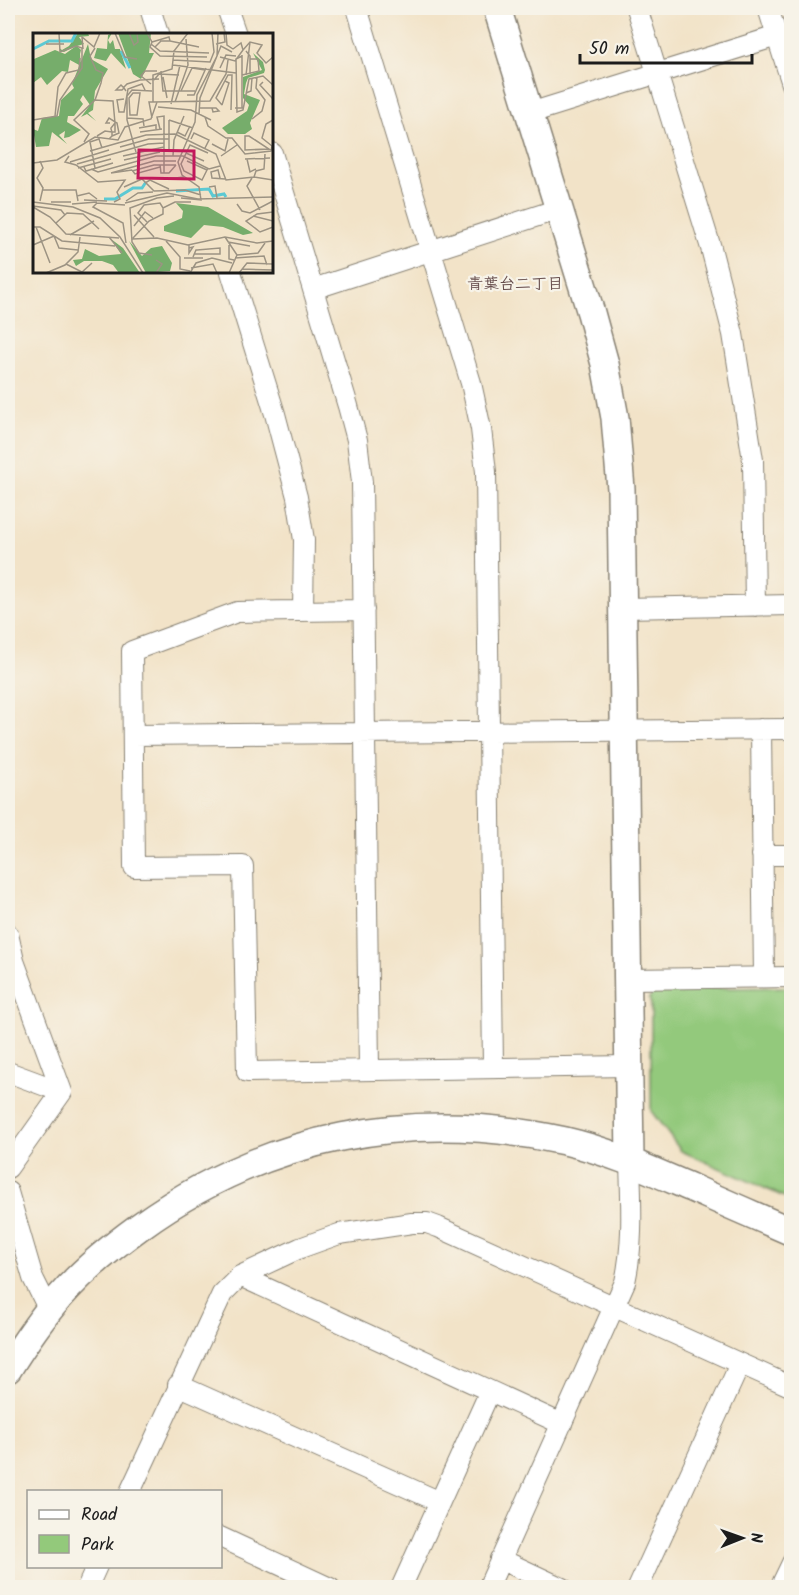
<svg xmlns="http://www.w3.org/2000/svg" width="799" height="1595" viewBox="0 0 799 1595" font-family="Kalam,'Klee One',sans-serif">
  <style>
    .green { fill: #93c97b; stroke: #58724c; stroke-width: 1.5 }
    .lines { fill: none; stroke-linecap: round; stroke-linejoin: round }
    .street-casing { stroke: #878072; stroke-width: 22 }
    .secondary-casing { stroke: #878072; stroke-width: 30 }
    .street { stroke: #fff; stroke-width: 20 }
    .secondary { stroke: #fff; stroke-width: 27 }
    .labels { text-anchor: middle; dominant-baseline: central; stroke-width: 4.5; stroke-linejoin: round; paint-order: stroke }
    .neighbourhood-label { font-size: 16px; font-weight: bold; fill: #684f4e; stroke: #f7f3e8 }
    .inset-river { fill: none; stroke: #5cc9d3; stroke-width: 3 }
    .inset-road { fill: none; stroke: #9c9383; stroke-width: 1.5 }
    .view { fill: #c2185b; fill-opacity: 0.15; stroke: #c2185b; stroke-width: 3 }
    .inset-edge { fill: none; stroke: #1c1c1c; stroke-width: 3 }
  </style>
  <rect width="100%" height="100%" fill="#f7f3e8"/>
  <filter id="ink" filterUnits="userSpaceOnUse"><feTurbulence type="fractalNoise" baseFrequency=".0167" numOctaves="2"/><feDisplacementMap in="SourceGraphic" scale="12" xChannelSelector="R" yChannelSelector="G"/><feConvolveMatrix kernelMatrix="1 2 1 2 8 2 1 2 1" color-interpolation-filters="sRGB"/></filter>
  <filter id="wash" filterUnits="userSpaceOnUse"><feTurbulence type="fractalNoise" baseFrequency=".008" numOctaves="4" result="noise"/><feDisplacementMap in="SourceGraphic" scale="24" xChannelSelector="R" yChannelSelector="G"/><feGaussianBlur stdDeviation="1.35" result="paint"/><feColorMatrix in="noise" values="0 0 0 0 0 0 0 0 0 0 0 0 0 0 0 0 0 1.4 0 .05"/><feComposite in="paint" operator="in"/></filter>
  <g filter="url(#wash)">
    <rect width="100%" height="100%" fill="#f2e3c8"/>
    <path class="green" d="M791 987V1200L681 1151 651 1111V1004L649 998 657 989Z"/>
  </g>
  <g filter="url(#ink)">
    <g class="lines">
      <g class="street-casing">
        <path id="street" d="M150 8 158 34
          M227 8 236 34
          M357 8 471 383 481 429 486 472 493 1068
          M637 8 711 248 733 334 753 460 755 606
          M768 8 792 84
          M530 113 777 36
          M272 153 348 406 357 440 362 482 369 1070
          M231 272 275 414 297 497 304 540 303 611
          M313 289 559 209
          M622 608 792 605
          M364 610 237 612 132 651 134 867 243 866 247 1072 628 1066
          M761 729 764 977
          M133 735 792 729
          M762 855H792
          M8 934 14 961 62 1092 8 1168
          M627 979 792 977
          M8 1072 62 1092
          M8 1192 33 1278 49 1310
          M240 1276 562 1424
          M178 1385 440 1502
          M130 1492 222 1294 240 1276 300 1248 339 1234 412 1223H427L438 1227 792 1387
          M220 1537 330 1588
          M500 1559 562 1588
          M87 1588 97 1566
          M401 1588 490 1391
          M488 1588 625 1282C634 1242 631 1202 630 1161
          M638 1588 740 1364
          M780 1588 792 1563"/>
      </g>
      <g class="secondary-casing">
        <path id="secondary" d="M497 8 591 313 605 364 615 418 621 489 630 1161
          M8 1369C23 1345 39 1321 58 1299 81 1272 110 1248 139 1227 266 1135 412 1107 565 1141 609 1151 650 1170 692 1188 725 1203 758 1217 792 1232"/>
      </g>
      <use href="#street" class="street"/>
      <use href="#secondary" class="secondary"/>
    </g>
  </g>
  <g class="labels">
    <g class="neighbourhood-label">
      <text x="515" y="284">青葉台二丁目</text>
    </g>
  </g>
  <g transform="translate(33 33)">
    <rect width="240" height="240" fill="#f2e3c8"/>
    <path d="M45 0H55L56 3 46 4 51 11 44 13 48 17 47 21 48 34 47 37 44 40 48 33 37 27 35 39 29 38 14 52 8 44 0 50 1 26 22 17 32 21 43 13 31 19 27 18 26 15 29 17 36 13ZM79 0 75 7 77 11 80 7 82 16H87L93 36 78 20 73 28 61 25 64 15 74 16 75 2ZM85 0H118L116 20H121L108 46 100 41ZM55 11 58 26 75 36 62 58 60 77 55 80 63 88 54 81 48 84 57 72 50 62 47 67 50 71 41 83H35L34 89 48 97 36 104 31 105 32 98 26 102 34 111 19 99 16 113 3 114 0 96 5 98 9 85 26 83 28 67 41 55 39 51ZM220 20 230 29 232 37 231 40 215 45 213 50 211 61 227 67 217 90 219 96 212 101H195L189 95 214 78 216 72 210 65V44L229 37ZM143 170 175 174 220 200 210 202 190 194 171 192 158 205 131 198V193L149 185 150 178ZM78 206 90 215 107 240H86L80 232 69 228H51L43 233 40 227 49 226 52 216 66 223 88 221ZM96 208 109 223 118 215 129 213 139 230 137 238 113 240Z" fill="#76ad6b"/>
    <path class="inset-river" d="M0 16 16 8H39L43 0M88 18 97 35M143 158 176 156 180 163 191 161 193 164M71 166H82L100 155H109L113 149"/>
    <path class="inset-road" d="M82 0 92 24 104 26M96 0 101 12 105 9 104 0M114 0 119 9 117 14 127 23 174 24M155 0 141 18 139 36 120 42V69L177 68 193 41 195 27M193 0 194 12 200 16M119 9 136 4 137 8M13 11H31M118 11 127 18 176 20M183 11 192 9 191 0M122 14 128 8H137L166 14M50 16 49 4 61 14 67 0M200 16 208 10 210 17 217 9 229 12 224 20 233 30 240 24M213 18 217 23V41M209 23 203 26 204 79 210 77 216 46 230 43 240 52M187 24 202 28 210 17M140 27 177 29 181 19 179 0M140 32 203 40M187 35 193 22 203 23M128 38 130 58H162M209 42 226 38 225 26H217M213 42 217 9M130 44 134 65M121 47 126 41 146 42M230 49 227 52 240 66M118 51 108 43 112 38H124M93 58 91 55 88 52 83 57H89L91 55V54L94 51 107 47 126 46M148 58 159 35 172 37M100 60H107L104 82H97L96 65ZM213 60 218 58 219 45M154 62H161L173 35M91 66 84 67 86 79H91L95 56 109 51 112 57M61 67 80 68 82 90M142 69 155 32 153 6M138 71 147 32M189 72 183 65 195 42H199L198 77M189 72 196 50 192 48M125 74 158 77 178 87M166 75H183L186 78 180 79 179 75M202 75H209V22M166 81 167 65 188 13 199 19M22 83 25 54 33 40 46 37 47 25M172 84 175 93 193 105H199L212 121 238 118 239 113 229 105 233 91 240 87M94 85 110 86 111 93M119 85 116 69H120M219 86 229 78 232 67 223 55 224 44M0 87 24 83 27 67 49 35V15L43 13 27 19 26 0M136 87 160 95M77 90H73L76 85 84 90 86 100 79 103M106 95 123 92V96M127 96 124 84 131 83V140M107 99 129 96M144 99 152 103 157 93M64 103 72 98 79 99H82V90L78 95V96L79 99V103L76 106M212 103H216L236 116 212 117ZM158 106 161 100 176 107 172 115M51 109 56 101 41 87 62 67 68 50 70 40 63 37 57 23 62 15M179 111 192 118 195 106M87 114 116 106H136M57 118 113 102 142 101 183 121 193 147 221 144 240 147M136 118V87M103 119 94 87V63L99 57 119 58M153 120 171 128M36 123 32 129 43 132 65 149 92 147 84 159 87 166 81 169M90 123 131 114M140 123 141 107 151 83M188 123 204 112M212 126 237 125M214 126 217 139 223 136M91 127 127 119M7 128 10 135 4 145 10 155 7 168M154 128 174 137M37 129 76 117M0 130 24 127 62 104 85 107 92 94 118 86 124 69M44 131 115 111 131 110M127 132 128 140H136L143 132M51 134 53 138 80 130M45 135 78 126M62 135 57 109 66 106 69 115M175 135 169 147 151 138 148 131 157 112 175 120M58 136 65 139 123 123H150L176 136 187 133M99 137 102 141 127 134M99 138 121 132H143M78 140 121 128H143M78 140 99 137M221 144 223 138 231 136 232 121M187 145 185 137 178 139 179 145 192 146M219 145 214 153 227 177M133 146 151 144M112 150 117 147 136 156M91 154 109 146 121 158 152 157 168 162M176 154 182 153 184 165M10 157H43L45 168M44 163 56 160 64 166M148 165 168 167 166 154 149 142 145 129 162 89 164 62 184 23 185 0M51 167 74 168M93 168 105 160 120 159M0 169 40 174 67 185 87 204 110 240M18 169H38M92 170 134 160 165 166 240 164M39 171 64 169M204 171 209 178 217 180 240 168M92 172 64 170 60 174 90 190 93 210M0 173 28 177 32 182M0 174 17 184 33 201 86 205M240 179 224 181 213 188 227 199 240 194M101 182 121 204M220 183 240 188M114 189 105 180 111 172 127 170 130 175 142 169H158M23 190 34 180 50 181 66 196M101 193 112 179 120 185M0 194H7L29 208 82 213M3 194 17 230M37 202 61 188M76 204 89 220M192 204 204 222M100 205 116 188 130 181V175M99 206 124 205 155 212 192 204 224 210 240 208M133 208 147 224V236L157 238M195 209 217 213M0 212 21 203 26 215 45 217M156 212V220L160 214 156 215M196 212V226L201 227M119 222 106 220 99 209 97 175 124 165 141 163M160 224 163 217H164L187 215V221H161M151 225H170M202 225 231 223 234 232M33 231 49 239 59 230M158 235 180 231 184 240M209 236 240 237M13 240 32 232 45 219 47 204M123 240 129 231 123 227M157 240 163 230 179 225 199 230M165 240H195M196 240 204 222 225 220 232 210M206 240 214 230 240 231"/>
    <path class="view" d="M106 117 161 118V146L105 145Z"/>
    <rect width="240" height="240" class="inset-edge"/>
  </g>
  <rect width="799" height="1595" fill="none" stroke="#f7f3e8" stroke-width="30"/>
  <rect x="27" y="1490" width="195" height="78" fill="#f7f3e8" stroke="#9f9d96" stroke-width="1.5"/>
  <rect x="39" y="1510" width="30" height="9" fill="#ffffff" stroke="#9f9d96" stroke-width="1.5"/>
  <text x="81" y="1520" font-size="18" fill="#1c1c1c">Road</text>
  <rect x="39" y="1535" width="30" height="18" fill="#93c97b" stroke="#9f9d96" stroke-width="1.5"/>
  <text x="81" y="1550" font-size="18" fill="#1c1c1c">Park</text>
  <g transform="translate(742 1538) rotate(89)" stroke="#f7f3e8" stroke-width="4.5" paint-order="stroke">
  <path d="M0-4.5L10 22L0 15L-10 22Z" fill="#1c1c1c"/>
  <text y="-9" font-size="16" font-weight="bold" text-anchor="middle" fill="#1c1c1c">N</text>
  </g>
  <path d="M580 54v9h172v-9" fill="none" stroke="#1c1c1c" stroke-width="3"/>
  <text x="589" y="54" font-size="18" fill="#1c1c1c" stroke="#f7f3e8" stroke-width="4.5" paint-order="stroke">50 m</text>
</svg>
